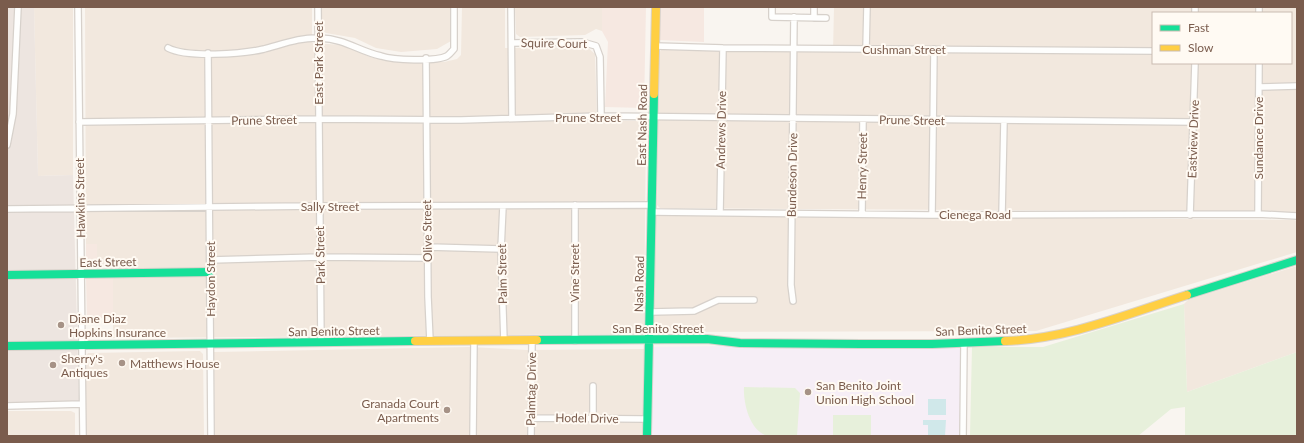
<svg xmlns="http://www.w3.org/2000/svg" width="1304" height="443" viewBox="0 0 1304 443" font-family="Lato,sans-serif">
  <style>
    .residential { fill: #f2e8de; fill-rule: evenodd }
    .commercial { fill: #f6e8e1 }
    .industrial { fill: #ede5e0 }
    .education { fill: #f6eef6 }
    .green { fill: #e7f0db }
    .water { fill: #d0e8ea }
    .lines { fill: none; stroke-linecap: round; stroke-linejoin: round }
    .street-casing { stroke: #d7d1cb; stroke-width: 8 }
    .fast-casing { stroke: #d9d2cb; stroke-width: 10 }
    .slow-casing { stroke: #d9d2cb; stroke-width: 10 }
    .street { stroke: #fefefd; stroke-width: 5.5 }
    .fast { stroke: #16e098; stroke-width: 8 }
    .slow { stroke: #ffcf43; stroke-width: 8 }
    .poi-dot { fill: #a69286; stroke: #fffaf3; stroke-width: 1.5 }
    .labels { text-anchor: middle; dominant-baseline: central; stroke-width: 4; stroke-linejoin: round; paint-order: stroke }
    .street-label { font-size: 12px; fill: #7a5c4d; stroke: #fffaf3 }
    .poi-label { font-size: 12px; fill: #7a5c4d; stroke: #fffaf3; text-anchor: start }
  </style>
  <rect width="100%" height="100%" fill="#f9f5f0"/>
  <path class="residential" d="M34 7H73V175L38 176Z
    M85 7H312V43L343 45 370 57 387 61 444 62 457 59 461 55 462 7H505V48L587 47 595 54 597 120 646 121 644 330 641 334H635L113 338V266H97V244H86Z
    M322 7H451V41L437 49 401 52 376 48 355 38 326 33 322 30Z
    M515 7H602V31L596 29 585 35 520 37 516 34Z
    M834 7H1297V212L660 208 657 205 659 53 661 50 833 52ZM1153 13H1291V63H1153Z
    M658 215 1294 220 1297 221V252L1036 331 657 332 654 330 655 217Z
    M1297 266V352L1187 392 1184 304 1188 300Z
    M469 347 527 350 644 349 642 436H215L214 352Z
    M200 351 203 354 204 436H86V356L88 353Z
    M7 411H71L75 413V436H7Z"/>
  <path class="commercial" d="M602 7H646L644 108 605 107 608 42 602 31Z
    M658 7H704V42L658 40Z
    M86 244H97V266L86 267Z
    M86 277H113V318H87Z"/>
  <path class="industrial" d="M7 7H34L38 176 73 175 79 401 7 404Z"/>
  <path class="education" d="M965 343 963 436H650L652 347Z"/>
  <path class="green" d="M1184 304 1187 392 1297 352V436H1185V407L1171 409 1138 436H970L972 347H1043Z
    M744 387 795 388 800 393 797 436C788 436 777 438 768 436 750 432 743 403 744 387Z
    M833 415H871V436H833Z"/>
  <path class="water" d="M928 399H946V415H928Z
    M923 420H946L945 436H928V425H923Z"/>
  <g class="lines">
    <g class="street-casing">
      <path id="street" d="M78 7 83 436
        M318 7 321 343
        M511 7 512 118
        M772 7V17L826 18
        M1195 13V7
        M1259 13V7
        M814 18V7
        M512 43 582 42 596 46 600 57 601 116
        M655 46 723 48 1153 51
        M168 48C187 58 243 54 264 49 283 44 301 37 320 38 346 39 358 51 381 56 393 60 436 62 447 56 450 54 452 51 454 49V7
        M866 49 867 7
        M208 53 211 436
        M426 58 428 297 430 341
        M1259 87 1297 86
        M79 122 319 119 461 120 601 116 1194 122
        M7 145 13 114 18 7
        M503 206 501 249 504 341
        M7 209 319 206 652 205
        M652 212 932 215 1258 214 1297 216
        M720 212 723 48
        M862 213 863 119
        M1002 214 1004 121
        M1258 214 1259 63
        M932 215 934 49
        M1190 215 1195 63
        M428 247 501 249
        M210 260 320 257 428 258
        M793 301 791 285 794 17
        M651 312 694 311 718 300H754
        M575 341V205
        M7 406 82 404
        M531 418 643 419
        M593 418V386
        M473 436 474 341
        M531 436 532 341
        M963 436 964 343"/>
    </g>
    <g class="fast-casing">
      <path id="fast" d="M7 275 210 272
        M1187 295 1297 260
        M537 340 707 339 740 343 862 344H932L1005 341
        M7 346 415 341
        M647 436 654 94"/>
    </g>
    <g class="slow-casing">
      <path id="slow" d="M654 94 656 7
        M415 341 537 340
        M1005 341C1068 339 1127 314 1187 295"/>
    </g>
    <use href="#street" class="street"/>
    <use href="#fast" class="fast"/>
    <use href="#slow" class="slow"/>
  </g>
  <g class="poi-dot">
    <circle cx="61" cy="325" r="4"/>
    <circle cx="122" cy="363" r="4"/>
    <circle cx="53" cy="365" r="4"/>
    <circle cx="808" cy="392" r="4"/>
    <circle cx="447" cy="410" r="4"/>
  </g>
  <g class="labels">
    <g class="street-label">
      <text transform="translate(554 43) rotate(1)">Squire Court</text>
      <text x="904" y="49">Cushman Street</text>
      <text transform="translate(318 63) rotate(-90)">East Park Street</text>
      <text x="588" y="117">Prune Street</text>
      <text transform="translate(264 120) rotate(-1)">Prune Street</text>
      <text transform="translate(912 120) rotate(1)">Prune Street</text>
      <text transform="translate(642 125) rotate(-89)">East Nash Road</text>
      <text transform="translate(721 130) rotate(-89)">Andrews Drive</text>
      <text transform="translate(1258 138) rotate(-90)">Sundance Drive</text>
      <text transform="translate(1193 139) rotate(-88)">Eastview Drive</text>
      <text transform="translate(862 166) rotate(-89)">Henry Street</text>
      <text transform="translate(792 175) rotate(-89)">Bundeson Drive</text>
      <text transform="translate(80 198) rotate(-91)">Hawkins Street</text>
      <text x="330" y="206">Sally Street</text>
      <text x="975" y="214">Cienega Road</text>
      <text transform="translate(427 231) rotate(-91)">Olive Street</text>
      <text transform="translate(320 255) rotate(-91)">Park Street</text>
      <text transform="translate(108 262) rotate(-1)">East Street</text>
      <text transform="translate(574 273) rotate(-90)">Vine Street</text>
      <text transform="translate(502 274) rotate(-91)">Palm Street</text>
      <text transform="translate(210 279) rotate(-90)">Haydon Street</text>
      <text transform="translate(639 284) rotate(-89)">Nash Road</text>
      <text x="658" y="328">San Benito Street</text>
      <text transform="translate(981 330) rotate(-2)">San Benito Street</text>
      <text transform="translate(334 331) rotate(-1)">San Benito Street</text>
      <text transform="translate(531 389) rotate(-89)">Palmtag Drive</text>
      <text transform="translate(587 418) rotate(1)">Hodel Drive</text>
    </g>
    <g class="poi-label">
      <text x="69" y="318">Diane Diaz<tspan x="69" dy="14">Hopkins Insurance</tspan></text>
      <text x="61" y="358">Sherry's<tspan x="61" dy="14">Antiques</tspan></text>
      <text x="130" y="363">Matthews House</text>
      <text x="816" y="385">San Benito Joint<tspan x="816" dy="14">Union High School</tspan></text>
      <text x="439" y="403" text-anchor="end">Granada Court<tspan x="439" dy="14">Apartments</tspan></text>
    </g>
  </g>
  <rect width="1304" height="443" fill="none" stroke="#7a5c4d" stroke-width="16"/>
  <rect x="1152" y="12" width="140" height="52" fill="#fffaf3" stroke="#cabbb1"/>
  <rect x="1160" y="25" width="20" height="6" fill="#16e098" stroke="#cabbb1"/>
  <text x="1188" y="32" font-size="12" fill="#7a5c4d">Fast</text>
  <rect x="1160" y="45" width="20" height="6" fill="#ffcf43" stroke="#cabbb1"/>
  <text x="1188" y="52" font-size="12" fill="#7a5c4d">Slow</text>
</svg>
